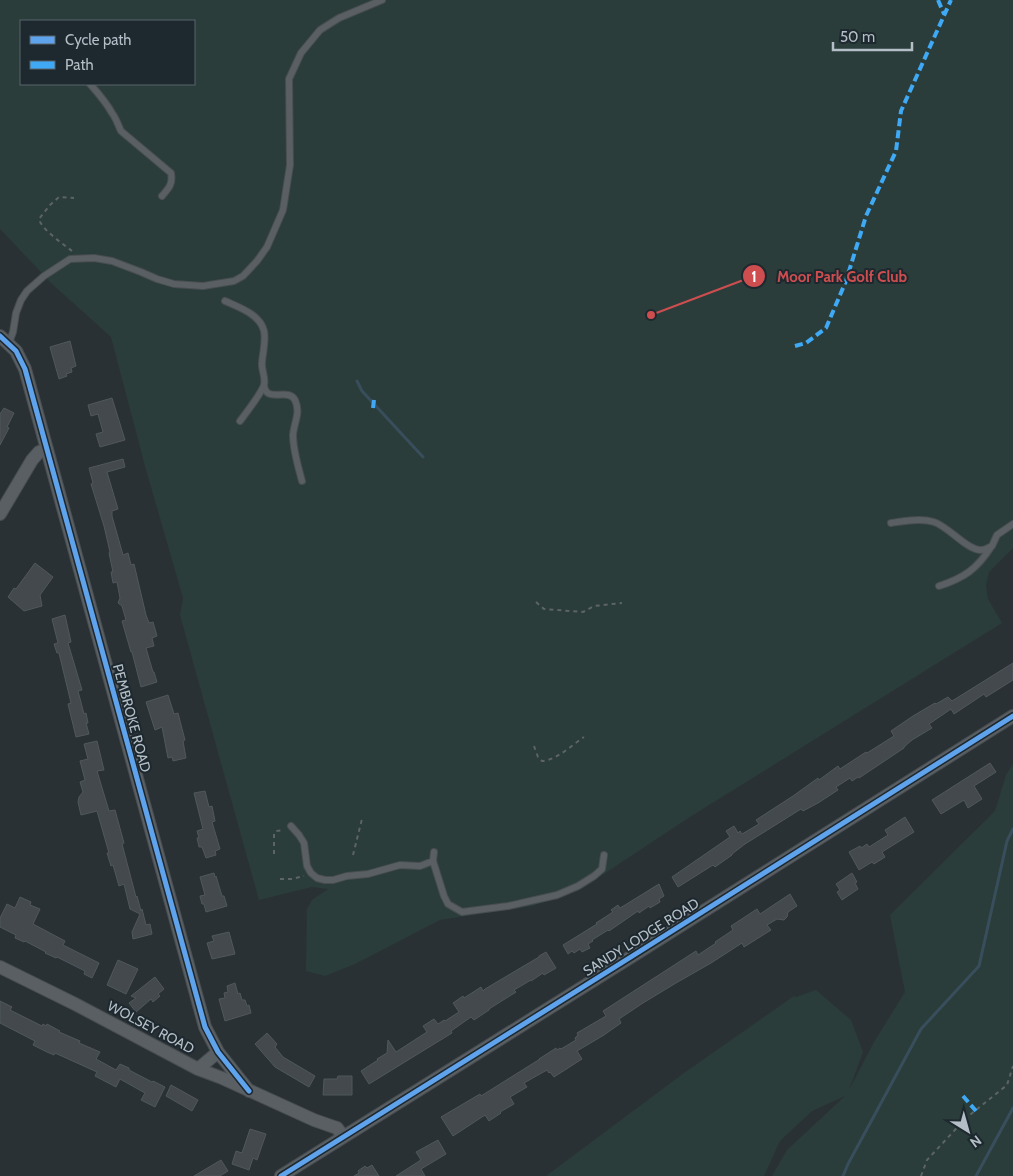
<svg xmlns="http://www.w3.org/2000/svg" width="1013" height="1176" viewBox="0 0 1013 1176" font-family="Cabin,sans-serif">
  <style>
    .green { fill: #2a3d3a; fill-rule: evenodd }
    .lines { fill: none; stroke-linecap: round; stroke-linejoin: round }
    .stream { stroke: #394e5c; stroke-width: 3 }
    .building { fill: #43494d; stroke: #51585d }
    .lane-casing { stroke: #484d50; stroke-width: 8 }
    .street-casing { stroke: #484d50; stroke-width: 14 }
    .path { stroke: #5d6367; stroke-width: 2; stroke-dasharray: 4 4; stroke-linecap: butt }
    .lane { stroke: #595f63; stroke-width: 6 }
    .street { stroke: #595f63; stroke-width: 12 }
    .quiet { stroke: #3fa9f5; stroke-width: 4; stroke-dasharray: 8 4; stroke-linecap: butt }
    .cycleway-casing { stroke: #1d282f; stroke-width: 8 }
    .cycleway { stroke: #60a3ed; stroke-width: 5 }
    .labels { text-anchor: middle; dominant-baseline: central; stroke-width: 4; stroke-linejoin: round; paint-order: stroke }
    .street-label { font-size: 14px; fill: #b4bec6; stroke: #1d282f }
    .leader { fill: none; stroke: #ce4e50; stroke-width: 2 }
    .callout-dot { fill: #ce4e50; stroke: #1d282f; stroke-width: 2 }
    .mark-label { font-size: 15px; text-anchor: middle; font-weight: bold; fill: #fff }
    .callout-label { font-size: 15px; text-anchor: middle; font-weight: bold; fill: #ce4e50; stroke: #1d282f; stroke-width: 4; stroke-linejoin: round; paint-order: stroke }
  </style>
  <rect width="100%" height="100%" fill="#2a3135"/>
  <path class="green" d="M0 0H1013V548L989 572 986 586 988 599 1002 623 693 815 578 891 532 906 440 920 355 964 325 976 306 971 307 909 312 900 328 889 312 887 259 900 180 615 183 598 145 466 111 337 51 283 38 269 0 229ZM21 21H194V84H21Z
    M1013 764V1176H772L787 1150 845 1096 812 1111 780 1141 764 1176H546L684 1073 794 996 796 997 816 990 851 1020 863 1052 849 1090 874 1042 905 992 890 915 995 811 1006 775Z"/>
  <g class="lines">
    <path class="stream" d="M357 381 362 391 423 457
      M843 1176 848 1164 921 1029 979 966 1007 841 1013 829
      M976 1176 1013 1108"/>
  </g>
  <path class="building" d="M70 341 76 366 71 368 72 372 66 374 67 376 59 379 50 347Z
    M112 398 125 440 100 447 96 434 103 432 98 414 91 416 88 405Z
    M4 408 14 413 7 427 9 428 0 445V414Z
    M123 459 125 467 107 472 118 509 112 511V516L123 555 128 553 131 565 134 564 146 615 149 623 153 622 157 636 152 638 154 646 146 648 153 672H154L157 682 141 687 132 652H131L122 621 126 620 122 606 118 603 120 598 117 582 113 583 111 572H113L109 553 110 552 104 526 91 484 93 483 89 468Z
    M35 563 53 577 40 595 42 606 24 611 8 597 14 588 16 589Z
    M65 615 71 642 68 643 82 690 78 691 84 714 86 713 88 723H86L89 734 76 737 68 704 71 703 59 653H57L54 644 58 643 52 619Z
    M1013 663V680L986 697 984 694 954 714 951 709 929 724 932 728 912 740 904 747V748L859 778 858 777 852 781 850 778 836 787 838 790 818 803 803 811 801 809 745 844 732 854V855L715 867 713 865 678 887 672 877 730 837 726 831 734 826 738 833 740 831 742 834 759 824 756 820 793 796 818 778 819 780 838 766 840 769 866 752 867 753 894 736 891 731 913 716 935 703 936 704 948 697 952 701Z
    M168 695 174 714 178 713 180 721 185 740 183 741 186 758 173 761 172 757 168 758 162 727 155 730 146 702Z
    M97 741 104 770 97 771 109 811 115 810 124 843 122 844 136 897 137 896 141 911 142 909 146 925 150 924 152 934 133 939 132 932 140 914 130 909 124 884 119 886 113 865 111 866 107 853H109L97 811 81 815 78 802 79 797 83 792 80 782 85 780 80 761 88 759 84 744Z
    M990 763 996 772 974 786 982 799 968 808 964 800 941 814 932 800Z
    M205 791 209 807 212 806 215 821 212 822 220 849 215 851 216 855 206 858 202 847H199L197 838H199L197 831 203 829 194 793Z
    M905 817 914 832 882 852 885 857 874 864 872 862 859 870 849 852 860 846 861 848 867 844 869 847 888 835 885 830Z
    M214 873 215 877 216 876 222 896H224L227 906 206 912 204 904H202L200 896 205 895 200 877Z
    M852 873 857 882 855 883 858 889 842 900 837 892 840 890 836 884Z
    M659 884 664 896 659 899 660 902 650 908 649 906 639 913 638 911 609 931 608 930 592 940 593 941 588 944 590 948 582 952 580 949 574 953 572 951 568 954 563 945 597 924 596 923 613 912 611 910 618 905 620 908 625 905Z
    M790 894 797 906 788 912 787 917 784 920 777 919 767 925 771 930 744 947 742 943 711 963 676 983 643 1003 619 1019 621 1023 604 1035 577 1051 582 1059 554 1077 550 1072 549 1073 547 1070 524 1083 527 1087 510 1097 514 1104 500 1112 501 1113 489 1121 485 1115 453 1136 441 1117 480 1094 481 1096 540 1059H539L556 1048 557 1050 560 1048 561 1049 576 1040 575 1038 578 1035 577 1033 606 1016 603 1011 696 951 698 955 716 943 715 942 733 930 731 926 757 909 760 914Z
    M20 897 31 902 30 905 40 909 33 924 65 941 63 945 99 963 92 978 84 974 85 971 57 957 56 958 45 953 46 952 25 941 24 942 15 938 16 935 0 927V918L7 904 15 908Z
    M229 932 235 954 212 959 207 943 214 941 212 936Z
    M546 952 556 968 544 975 543 973 531 981V980L514 990 516 992 489 1009V1010L474 1020 471 1017 451 1031 452 1033 369 1084 361 1071 378 1060 377 1059 387 1053 388 1040 396 1052 427 1032 423 1026 434 1019 438 1024 444 1020 445 1021 459 1012 453 1003 463 996 464 998 481 987 483 991 485 989 539 957V956Z
    M118 960 138 969 126 994 107 985Z
    M155 977 164 989 158 994 160 996 153 1002 151 999 136 1012 129 1003 136 998 131 996Z
    M235 983 238 994 240 993 242 1000H245L247 1006 249 1005 251 1013 225 1021 219 999 225 998 224 993 228 992 227 986Z
    M0 1001 12 1007 10 1010 42 1026 43 1024 46 1026 47 1024 60 1031 59 1032 80 1041 79 1043 100 1052 96 1059 116 1070 120 1064 129 1068V1070L152 1082 153 1081 165 1087 155 1107 141 1100 145 1093 120 1079 116 1087 95 1076 97 1072 55 1053 54 1055 47 1052 33 1045 35 1041 0 1023Z
    M267 1033 277 1044 275 1047 283 1057 315 1076 309 1087 275 1067 255 1044Z
    M338 1076H352V1095H323L324 1079H337Z
    M171 1085 198 1100 192 1111 166 1096Z
    M250 1129 266 1134 257 1160 253 1158 249 1170 232 1164 236 1151 242 1153Z
    M438 1140 446 1154 421 1169 425 1176H396L421 1160 416 1152Z
    M221 1160 228 1171 220 1176H194Z
    M372 1165 379 1176H354L359 1173 358 1171 365 1166 367 1168Z"/>
  <g class="lines">
    <g class="lane-casing">
      <path id="lane" d="M90 84C98 93 106 102 112 113 116 118 118 125 121 131L171 173C173 184 169 188 162 196
        M225 301C238 307 260 314 264 331 266 340 263 352 262 362 261 370 266 377 264 385 261 394 246 413 240 421
        M9 343 13 332 16 313 21 300 27 291 44 276 70 259 94 258 112 261 141 272 157 279 174 284 203 286 234 281 243 276 257 261 267 247 283 210 290 165 289 79 301 53 320 30 339 18 382 0
        M264 385C266 404 288 387 295 400 301 413 294 422 293 435 293 450 298 466 302 481
        M891 523C904 521 921 518 934 522 949 527 967 550 981 550 985 550 988 548 992 546L997 535 1013 524
        M939 586C964 578 977 569 991 547
        M291 826 299 835 304 843 307 866 311 873 317 878 325 880H333L347 876 368 874 400 865 420 866 433 861
        M434 852 433 861 444 896 448 904 462 912 508 906 557 895 578 886 594 876 602 869 604 855"/>
    </g>
    <g class="street-casing">
      <path id="street" d="M0 336 16 351 25 369 205 1027 218 1052 249 1091
        M0 514 32 460 39 452 47 449
        M0 967 75 1004 198 1069 222 1078 314 1120 334 1127 337 1128 343 1136
        M198 1069 218 1052
        M281 1176 634 955 1013 716"/>
    </g>
    <path class="path" d="M72 251C63 244 41 229 39 219L50 205 59 197 74 198
      M536 602 544 609 583 612 594 606 622 603
      M534 746 538 757 542 761C557 760 572 745 584 737
      M274 854V834L276 831 284 830
      M353 855 362 819
      M280 879H292L304 876
      M921 1176 927 1160 966 1118 1007 1085 1013 1066"/>
    <use href="#lane" class="lane"/>
    <use href="#street" class="street"/>
    <path class="quiet" d="M938 0 944 14
      M795 346 806 343 826 328 846 281 866 216 896 151 901 111 951 0
      M373 408 374 400
      M963 1096 976 1111"/>
    <g class="cycleway-casing">
      <path id="cycleway" d="M0 336 16 351 25 369 205 1027 218 1052 249 1091
        M281 1176 634 955 1013 716"/>
    </g>
    <use href="#cycleway" class="cycleway"/>
  </g>
  <g class="labels">
    <g class="street-label">
      <text transform="translate(132 718) rotate(75)">PEMBROKE ROAD</text>
      <text transform="translate(641 937) rotate(-32)">SANDY LODGE ROAD</text>
      <text transform="translate(151 1027) rotate(28)">WOLSEY ROAD</text>
    </g>
  </g>
  <path class="leader" d="M651 315L754 276"/>
  <g class="callout-dot">
    <circle cx="651" cy="315" r="5"/>
    <circle cx="754" cy="276" r="12"/>
  </g>
  <g class="mark-label">
    <text x="754" y="282">1</text>
  </g>
  <g class="callout-label">
    <text x="842" y="282">Moor Park Golf Club</text>
  </g>
  <rect x="20" y="20" width="175" height="65" fill="#1d282f" stroke="#59646b"/>
  <rect x="30" y="36" width="25" height="8" fill="#60a3ed" stroke="#59646b"/>
  <text x="65" y="45" font-size="15" fill="#b4bec6">Cycle path</text>
  <rect x="30" y="61" width="25" height="8" fill="#3fa9f5" stroke="#59646b"/>
  <text x="65" y="70" font-size="15" fill="#b4bec6">Path</text>
  <g transform="translate(968 1131) rotate(143)" stroke="#1d282f" stroke-width="4" paint-order="stroke">
  <path d="M0-4L9 19L0 12L-9 19Z" fill="#b4bec6"/>
  <text y="-8" font-size="14" font-weight="bold" text-anchor="middle" fill="#b4bec6">N</text>
  </g>
  <path d="M833 42v8h79v-8" fill="none" stroke="#b4bec6" stroke-width="2.5"/>
  <text x="840" y="42" font-size="15" fill="#b4bec6" stroke="#1d282f" stroke-width="4" paint-order="stroke">50 m</text>
</svg>
